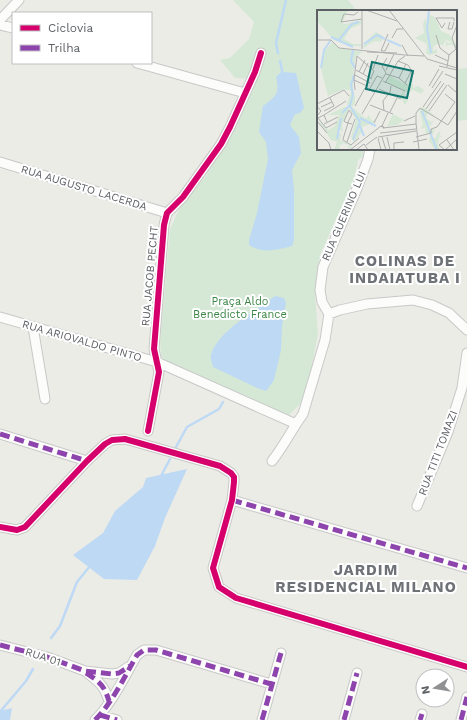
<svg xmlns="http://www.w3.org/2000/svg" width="467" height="720" viewBox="0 0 467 720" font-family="'Work Sans',sans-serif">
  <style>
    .green { fill: #d5e8d5 }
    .water { fill: #bed9f4 }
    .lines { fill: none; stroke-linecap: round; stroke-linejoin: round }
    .stream { stroke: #bed9f4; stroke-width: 2.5 }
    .minor-casing { stroke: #c8c8c8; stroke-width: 11 }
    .minor { stroke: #fcfcfb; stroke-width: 9 }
    .quiet { stroke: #8e44ad; stroke-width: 5; stroke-dasharray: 10 5; stroke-linecap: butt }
    .cycleway-casing { stroke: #fff; stroke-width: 8 }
    .cycleway { stroke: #d6006c; stroke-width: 6 }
    .labels { text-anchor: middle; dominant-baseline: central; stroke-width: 4; stroke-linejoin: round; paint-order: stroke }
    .street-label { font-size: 11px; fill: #5d6065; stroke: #fff }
    .park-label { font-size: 11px; fill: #3b8544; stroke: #fff }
    .district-label { font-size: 15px; font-weight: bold; letter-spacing: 1px; fill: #6e7277; stroke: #fff }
    .inset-river { fill: none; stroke: #bed9f4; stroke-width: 2 }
    .inset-road { fill: none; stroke: #afb0af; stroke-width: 1 }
    .view { fill: #0f766e; fill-opacity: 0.15; stroke: #0f766e; stroke-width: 2 }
    .inset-edge { fill: none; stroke: #5d6065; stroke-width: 2 }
  </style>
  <rect width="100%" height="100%" fill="#ecece7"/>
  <path class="green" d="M233 0H348L357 11H318V149H363L364 156 358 160 354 180 320 255 315 293 318 334 310 376 301 403 289 415 162 363 160 343 170 229 180 207 206 176 229 137 252 79 235 78 220 60 230 58 249 39 254 22Z
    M467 68V120L456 121V69Z"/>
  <path class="water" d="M281 72 296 73 304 108 300 113 295 114 290 125 299 137 301 153 292 170 294 189V240L292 246C277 250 262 254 249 245V240L257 213 268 159 266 142 259 132 263 106C276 96 280 94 276 77Z
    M275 296 284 298 286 303 282 326 281 350 274 380 266 391 257 388 213 367C212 363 210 358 211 355 216 333 257 309 275 296Z
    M187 469 165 518 155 546 137 580 104 579 73 555 103 533 115 511 143 487 146 478Z
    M12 708 10 720H0V711Z"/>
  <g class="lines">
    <path class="stream" d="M278 53 276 43 286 0
      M280 61 283 75
      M176 447 187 427 219 409 223 402
      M161 476 170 459
      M51 638 60 626 77 582 90 566
      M0 712 26 681 33 669"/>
    <g class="minor-casing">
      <path id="minor" d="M0 20 19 0
        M0 25 13 28
        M137 63 245 93
        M0 162 167 213
        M329 314 340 310 367 304 413 300 432 305 449 313 467 330
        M0 317 157 362 296 424
        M33 327 45 399
        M148 431 159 372 154 349 164 225 167 213 183 197 221 144 230 127 255 72 261 53
        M0 434 87 461
        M272 461C284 446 292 429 303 414L325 340 329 314 322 302 320 290 323 267 356 191 368 159 370 149
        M232 500 467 568
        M417 506 448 432 462 388 467 353
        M0 527 17 530 25 527 87 461 105 444 112 440 125 439 220 466 231 473 234 477V482L232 500 213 568 219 587 236 598 467 667
        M0 645 47 657 85 671 112 674 119 673 128 667
        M86 672C99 682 104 685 109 701
        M100 715 117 720
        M95 720C111 705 126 674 137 655L144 650H156L271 684
        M262 720 281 653
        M344 720 357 673
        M420 720 422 714
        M461 720 467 697"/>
    </g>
    <use href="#minor" class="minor"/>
    <path class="quiet" d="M0 434 87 461
      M232 500 467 568
      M0 645 47 657 85 671 112 674 119 673 130 666
      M86 673C100 682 104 685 109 701
      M100 715 117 720
      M95 720C111 705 126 674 137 655L144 650H156L271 684
      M262 720 281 653
      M344 720 357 673
      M420 720 422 714
      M461 720 467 697"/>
    <g class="cycleway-casing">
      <path id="cycleway" d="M148 431 159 372 154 349 164 225 167 213 183 197 221 144 230 127 255 72 261 53
        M0 527 17 530 25 527 87 461 105 444 112 440 125 439 220 466 231 473 234 477V482L232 500 213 568 219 587 236 598 467 667"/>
    </g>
    <use href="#cycleway" class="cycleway"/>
  </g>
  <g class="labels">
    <g class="street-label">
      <text transform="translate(84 188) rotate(17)">RUA AUGUSTO LACERDA</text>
      <text transform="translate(344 216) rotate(-67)">RUA GUERINO LUI</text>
      <text transform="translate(150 276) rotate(-85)">RUA JACOB PECHT</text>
      <text transform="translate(82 341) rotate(16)">RUA ARIOVALDO PINTO</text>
      <text transform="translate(438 453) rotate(-69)">RUA TITI TOMAZI</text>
      <text transform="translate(43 657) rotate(18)">RUA 01</text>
    </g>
    <g class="park-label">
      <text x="240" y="301">Praça Aldo<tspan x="240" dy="13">Benedicto France</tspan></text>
    </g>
    <g class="district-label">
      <text x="405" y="261">COLINAS DE<tspan x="405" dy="17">INDAIATUBA I</tspan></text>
      <text x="366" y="570">JARDIM<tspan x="366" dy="17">RESIDENCIAL MILANO</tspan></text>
    </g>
  </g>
  <g transform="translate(317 10)">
    <rect width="140" height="140" fill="#ecece7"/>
    <path d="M0 0H31L25 13 28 14 44 10V14L33 19 27 29 36 34H44V36H33L17 30 0 11ZM111 4 118 7 124 21 133 25 137 34 140 33V40L135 34 129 36V31L131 33 135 32 129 30 126 35 120 34 116 37V41L120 39V43L112 45 109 43 110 34 98 28 107 23 106 14 108 8 110 14ZM59 22 66 26 64 32 58 31 46 38 47 33ZM16 32 22 38 46 42 39 46 37 56 36 79 38 84 36 83 35 89 38 85V93L35 97 49 109 52 105 55 111 59 108 56 113 45 117 46 121 37 132 34 127 39 110 30 94 34 81 27 79 11 86 4 59 7 41ZM73 66 87 74H96V78L101 76 107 80 104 84 97 80 88 82 86 87 91 90 88 95 83 86 87 81 69 72ZM27 97 32 98 25 115 26 119 25 122 22 118 20 125 25 123 23 130 32 134 35 137 31 140 32 135 25 133 24 136 22 133 23 140H17L20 132 14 130 0 109 11 120 18 116 22 105H11ZM107 97 118 106 111 103 109 108 114 112 117 110 112 118 113 120 117 119H118L114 128H118L122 121 124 123 122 124 125 127H122L121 135 123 140H118L112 131 113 125 108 122 109 113 108 118 103 119 106 115 102 99ZM76 104 87 110 80 115 70 116Z" fill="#d5e8d5"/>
    <path class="inset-river" d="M112 0 110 19 114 43M14 27 36 37M70 30 84 36M21 31 35 14 42 12M47 34 60 25 68 29M36 40 34 51 38 58M4 58 7 40 14 30M33 96 43 112 36 130M105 101 120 140M25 103 33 95 36 85 34 75 37 65M43 108 59 116M42 114 47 126M20 129 24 108"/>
    <path class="inset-road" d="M45 0V39M49 0 80 11M72 0 110 49 140 58M41 2 37 5 27 4 24 12 45 9M133 12 131 19H135L137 12M128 13 125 18 119 8H137V11M140 15 135 28 140 42M71 24 64 41H68L72 33M119 25 123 38 132 45M75 28 80 19H86M0 30H14L22 38 88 45M85 35 91 46M50 42 80 43M88 45 107 46M118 45 131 51M81 51 91 55 97 64M122 56 140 60M130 57 132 45 139 39M56 59 61 45M39 60 55 69M69 60 77 44M42 62 48 50M46 64 51 53M69 64 82 68 90 75M128 64 140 69M38 65 53 73M82 68 89 54M37 70 50 76M66 71 88 81M68 73 81 51 88 46M88 73 95 60M131 75 140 83M112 76 122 59M115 78 126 61M62 79 84 89M38 80 37 69 40 46 57 61 54 68M52 80 60 66 65 68M0 94 27 80 32 86M53 95 76 104M0 96 4 101 0 106M38 96 48 78 57 82M4 97 15 92M106 97 124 71M109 99 127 73M7 101 17 96 13 88M67 101 66 91 73 82 74 76M112 101 130 75M73 102 80 88M45 104 69 63 65 56 70 48M7 105 29 91M0 111 10 123M87 111 98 106M10 112 7 105 1 108 9 118 20 112M57 113 63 101M7 114 21 107M35 114 31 113 28 112 27 111 32 100 35 104 31 112V113L26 129V130L34 135 42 128M65 116 71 103M66 118 99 114M0 121 12 133 14 140M63 123 99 119M114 123V119L120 117 138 92 128 84M61 127 99 121M65 127 69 140M70 127 73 140M99 127 114 123M61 128 64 140M130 130 137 140M30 132 38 109M96 132 110 129M49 135 60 127M33 140 64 116 67 118 66 116H64M39 140 47 134 51 140M77 140V133L87 132M102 140 99 113V103L103 98 131 115 140 101M128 140 122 135 140 122M128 140 140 129"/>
    <path class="view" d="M55 52 96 61 90 88 49 79Z"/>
    <rect width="140" height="140" class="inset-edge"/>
  </g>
  <rect x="12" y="12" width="140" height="52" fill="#ffffff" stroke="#bebfc1"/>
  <rect x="20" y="25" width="20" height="6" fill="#d6006c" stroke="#bebfc1"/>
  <text x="48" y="32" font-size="12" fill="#5d6065">Ciclovia</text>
  <rect x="20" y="45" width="20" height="6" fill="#8e44ad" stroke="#bebfc1"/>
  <text x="48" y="52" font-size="12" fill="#5d6065">Trilha</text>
  <g transform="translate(435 688) rotate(258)"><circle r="19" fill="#ffffff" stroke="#bebfc1"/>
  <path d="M0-3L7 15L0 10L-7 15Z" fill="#8f9192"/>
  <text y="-6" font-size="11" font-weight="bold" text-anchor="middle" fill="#5d6065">N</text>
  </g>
</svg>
